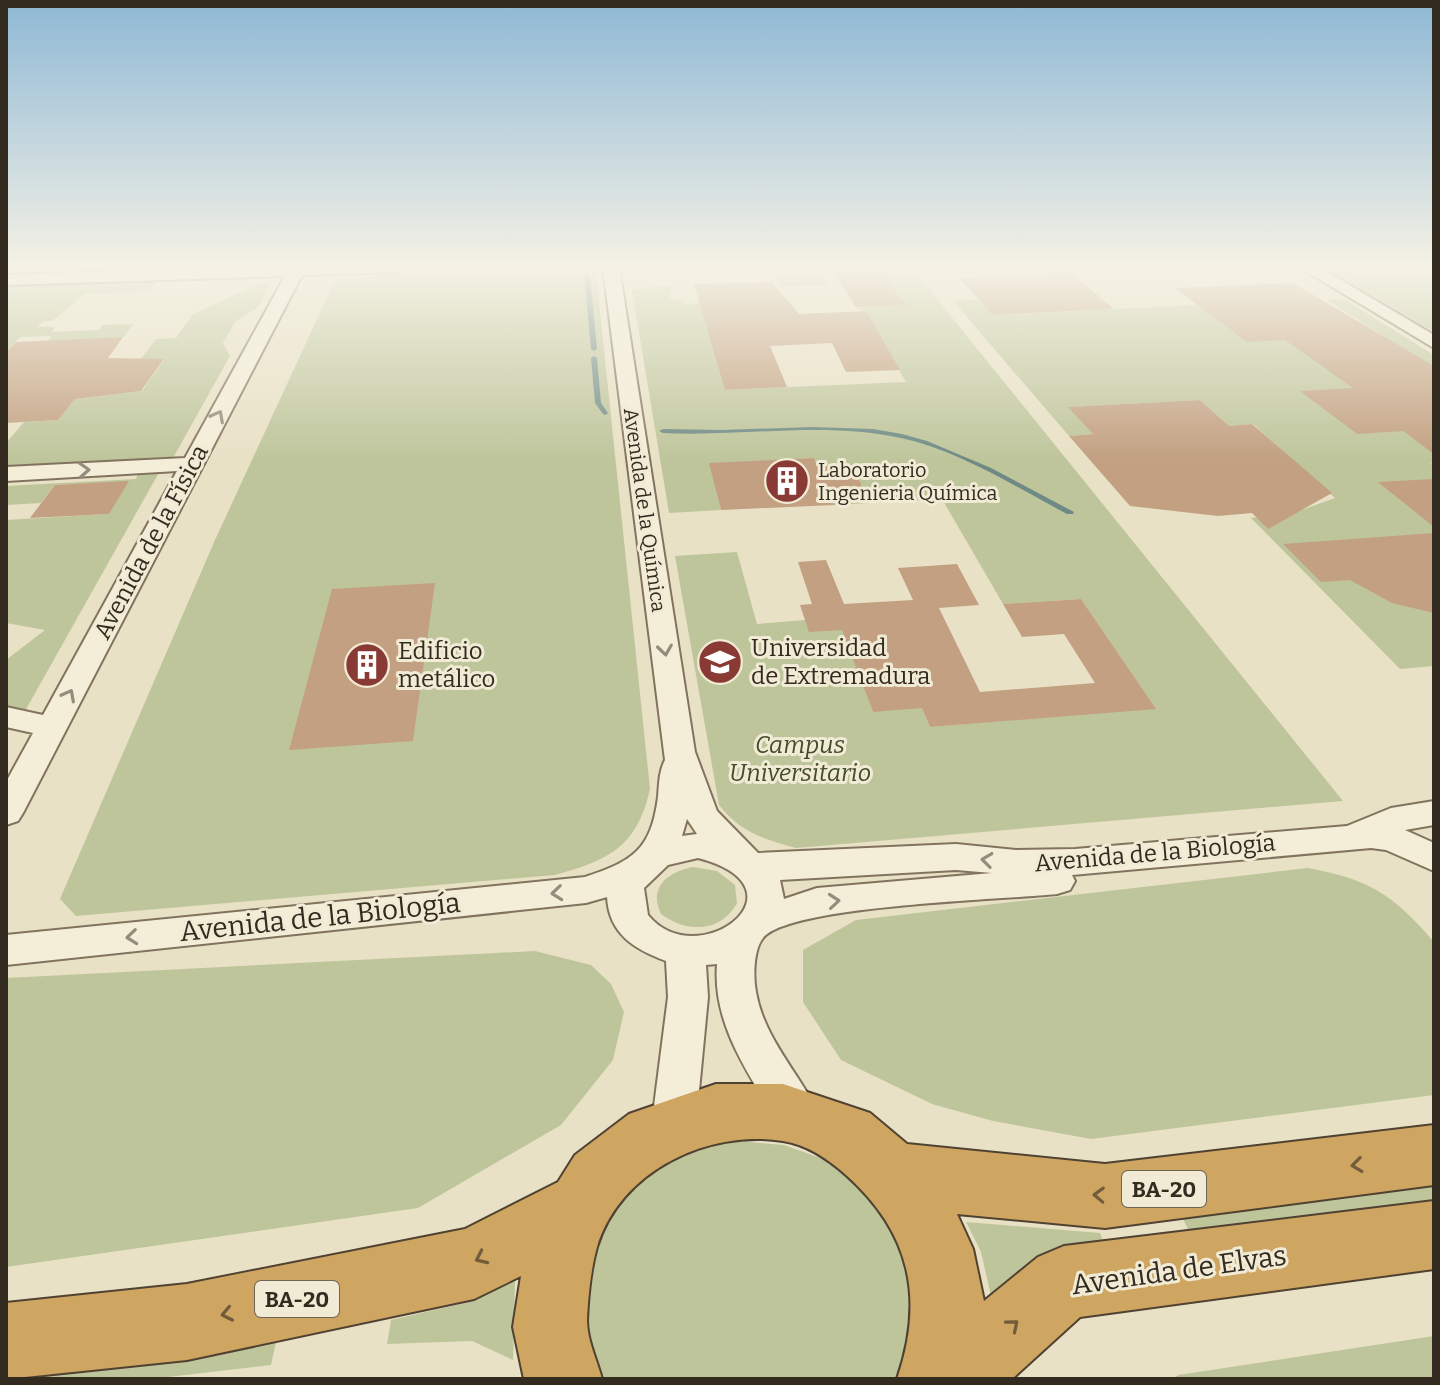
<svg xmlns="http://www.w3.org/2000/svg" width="1440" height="1385" viewBox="0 0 1440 1385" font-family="Bitter,serif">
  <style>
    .green { fill: #bec59b }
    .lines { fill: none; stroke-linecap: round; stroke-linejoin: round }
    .stream { fill: #6f8a85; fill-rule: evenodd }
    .building { fill: #c2a081 }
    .street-casing { stroke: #82735e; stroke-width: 4 }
    .highway-casing { stroke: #504232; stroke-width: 4 }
    .street { fill: #f4eed8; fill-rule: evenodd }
    .highway { fill: #cea561; fill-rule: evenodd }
    .oneway { stroke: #948c7c }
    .oneway2 { stroke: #725c3a }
    .labels { text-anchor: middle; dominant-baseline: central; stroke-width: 6; stroke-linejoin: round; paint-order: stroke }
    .far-poi-label { font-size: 20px; fill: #342b20; stroke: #f1ebd5; text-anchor: start }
    .far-street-label { font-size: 20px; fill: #342b20; stroke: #f1ebd5 }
    .shield { fill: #f1ebd5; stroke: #6d6556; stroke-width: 2 }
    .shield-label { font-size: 22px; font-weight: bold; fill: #342b20 }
    .street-label { font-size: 24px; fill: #342b20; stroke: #f1ebd5 }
    .poi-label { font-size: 24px; fill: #342b20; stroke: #f1ebd5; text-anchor: start }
    .park-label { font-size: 24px; font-style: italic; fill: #424e29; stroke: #f1ebd5 }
    .near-street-label { font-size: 28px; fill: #342b20; stroke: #f1ebd5 }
  </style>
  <rect width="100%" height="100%" fill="#e9e1c6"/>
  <path class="green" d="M877 267H911L1343 801 796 848C763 839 740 832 719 805L675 556 737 552 757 624 805 620 843 630 873 712 918 698 930 727 1155 708 1081 599 1003 604 942 499 833 505 829 495 865 493 852 464 817 466 814 458 710 464 721 510 669 513 632 290 672 285 670 299H678L685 304 726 301 725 390 906 382 866 312 856 307 905 305Z
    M1324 267H1434V332Z
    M571 268 596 273 650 789C637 847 609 860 555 875L76 916 60 899 215 540 336 278Z
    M821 273 828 285 781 287 775 275Z
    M158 280 149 291 85 294 52 321H43L38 327H55L51 332 98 330 103 325 134 324 123 337 90 339 38 352 52 336 20 337 6 352V286Z
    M272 283 257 308 236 321 223 343 230 356 173 458 6 467V443L24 422 58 420 75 399 142 391 164 360H140L156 339 176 338 193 314 258 284Z
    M1344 299 1434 355V462L1431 463 1434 466V666L1400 669 1251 518 1296 512 1335 498 1253 424 1229 426 1200 400 1070 407 1093 434 1069 436 953 301 979 300 993 315 1198 305 1285 340 1399 346 1327 300Z
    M161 469 25 711 6 707V660L45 630 6 623V520L108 514 128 482 55 485 41 503 6 505V486L136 479 140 470Z
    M693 867 717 871 735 885 737 903C721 933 686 933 661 914 648 887 668 872 693 867Z
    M1308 868C1369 879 1394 895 1434 942V1095L1091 1139 993 1121 932 1104 841 1060 803 1002V950L856 920Z
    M535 951 591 965 611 984 624 1012 613 1060 561 1125 418 1208 6 1267V978Z
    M736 1141 784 1145 829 1161 850 1175 886 1212 917 1283 904 1379H601C559 1264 611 1160 736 1141Z
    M1434 1183V1210L1192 1238 1180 1212Z
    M966 1222 1100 1233 1107 1251 991 1296 981 1252Z
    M515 1281 513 1360 472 1341 387 1344 391 1320 465 1303Z
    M278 1333 271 1365 151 1379H6V1363Z
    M1434 1336V1379H1173L1178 1375Z"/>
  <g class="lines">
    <path class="stream" d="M587 274 590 276 597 349 594 351 591 349 584 276Z
      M594 356 597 358 601 403 608 413 605 415 603 414 595 403 591 358Z
      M813 427 873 429 902 434 927 441 991 468 1074 512 1073 514H1067C1014 486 960 451 901 438 825 421 741 437 663 433L659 431 663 429 722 430Z"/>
  </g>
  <path class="building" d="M830 267H877L906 305 856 307Z
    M1071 273 1114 309 993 315 959 278Z
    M772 282 799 314 866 311 900 370 846 372 832 343 770 346 787 387 725 390 694 284Z
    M1293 283 1434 366V454L1403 431 1357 434 1300 391 1353 388 1285 340 1247 342 1175 288Z
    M123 337 108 358 164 359 141 391 75 399 58 420 6 423V352L16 342Z
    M1200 400 1229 426 1252 424 1332 493 1268 529 1252 513 1218 516 1130 506 1069 436 1093 434 1068 407Z
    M814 458 817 466 852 464 865 493 829 495 834 505 721 510 709 463Z
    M1434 479V527L1378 482Z
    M129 481 109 514 30 518 55 485Z
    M1434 533V613L1392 603 1350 580 1321 582 1283 544Z
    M826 560 844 604 913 600 898 568 957 564 979 605 939 608 980 692 1095 683 1064 634 1022 637 1003 604 1081 599 1156 709 930 727 922 708 873 712 842 630 809 632 800 605 812 604 798 562Z
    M435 583 413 741 289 750 332 589Z"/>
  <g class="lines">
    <g class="street-casing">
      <path id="street" d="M246 267H407L399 272 302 275 23 813 18 821 6 825V782L33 733 6 727V707L43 715 177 471 6 481V467L185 458 285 276 6 285V275Z
        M603 267H619L695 752 717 811 758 853 956 844 1016 850 1075 849 1347 826 1391 808 1434 801V825L1405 830 1434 843V871L1386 850 1371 848 1072 875 1075 881 1070 890 1057 894C998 900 808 905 767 934 753 944 753 976 756 992 764 1039 800 1074 820 1116L814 1130 798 1136 782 1130C752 1078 712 1027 717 964L706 965 708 997 696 1122 690 1136 674 1142 658 1136 652 1122 668 997 666 961C634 949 609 934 607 897L586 903 6 965V935L585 877C633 861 651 850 658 797 659 785 659 771 665 760ZM687 819 697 834 682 836ZM698 858C813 888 698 976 648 915L644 888 668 865ZM956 870 992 873 817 888 784 899 780 880Z
        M1299 267H1319L1434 335V348Z"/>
    </g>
    <g class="highway-casing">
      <path id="highway" d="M716 1084H783L870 1113 907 1144 1105 1164 1434 1125V1185L1105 1228 957 1214 973 1249 984 1301 1038 1257 1064 1246 1434 1201V1269L1080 1317 1012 1379H897C925 1298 910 1232 846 1175 828 1159 808 1145 783 1141 708 1129 620 1171 597 1247 591 1268 588 1298 587 1320 587 1340 597 1360 602 1379H524L513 1327 521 1276 474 1299 187 1360 6 1379V1303L187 1284 465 1229 558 1182 575 1155 629 1114Z"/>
    </g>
    <use href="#street" class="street"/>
    <use href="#highway" class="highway"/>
  </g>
  <defs><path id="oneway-chevron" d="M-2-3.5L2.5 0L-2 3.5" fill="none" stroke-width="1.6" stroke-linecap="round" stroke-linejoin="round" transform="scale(2)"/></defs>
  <g class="oneway">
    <use href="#oneway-chevron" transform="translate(218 416) rotate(-62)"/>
    <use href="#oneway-chevron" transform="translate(84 470) rotate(-3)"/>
    <use href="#oneway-chevron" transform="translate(665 650) rotate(82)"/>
    <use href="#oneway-chevron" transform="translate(69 695) rotate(-62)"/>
    <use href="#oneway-chevron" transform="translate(987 860) rotate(-173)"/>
    <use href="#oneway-chevron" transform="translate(557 893) rotate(174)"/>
    <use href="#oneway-chevron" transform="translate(834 901) rotate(-5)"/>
    <use href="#oneway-chevron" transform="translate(132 937) rotate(174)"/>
  </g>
  <g class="oneway2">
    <use href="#oneway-chevron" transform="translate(1357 1165) rotate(173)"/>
    <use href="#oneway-chevron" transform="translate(1099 1195) rotate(-178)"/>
    <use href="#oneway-chevron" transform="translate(481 1258) rotate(155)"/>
    <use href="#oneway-chevron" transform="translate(227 1314) rotate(168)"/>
    <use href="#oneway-chevron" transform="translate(1013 1325) rotate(-40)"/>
  </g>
  <linearGradient id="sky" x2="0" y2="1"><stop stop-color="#8eb8d5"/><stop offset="0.58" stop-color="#f5f2e5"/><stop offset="1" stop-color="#f5f2e5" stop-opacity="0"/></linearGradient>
  <rect width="1440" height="461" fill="url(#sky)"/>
  <defs>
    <g id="building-disc" transform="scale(2.3)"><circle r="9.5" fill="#893a35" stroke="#f1ebd5"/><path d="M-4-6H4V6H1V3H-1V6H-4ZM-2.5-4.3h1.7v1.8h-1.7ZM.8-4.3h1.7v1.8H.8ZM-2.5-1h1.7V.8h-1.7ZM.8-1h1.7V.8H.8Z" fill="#fff"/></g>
    <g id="university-disc" transform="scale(2.3)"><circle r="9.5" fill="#893a35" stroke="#f1ebd5"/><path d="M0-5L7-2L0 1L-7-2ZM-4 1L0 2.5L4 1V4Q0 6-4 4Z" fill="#fff"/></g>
  </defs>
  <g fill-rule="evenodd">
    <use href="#building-disc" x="787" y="481"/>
    <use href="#university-disc" x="720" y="662"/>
    <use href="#building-disc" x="367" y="665"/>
  </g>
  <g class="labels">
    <g class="far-poi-label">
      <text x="818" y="470">Laboratorio<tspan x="818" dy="23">Ingenieria Química</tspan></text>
    </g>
    <g class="far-street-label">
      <text transform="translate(645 510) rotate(82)">Avenida de la Química</text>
    </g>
    <g class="shield">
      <rect x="1122" y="1171" width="84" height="36" rx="6"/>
      <rect x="255" y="1281" width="84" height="36" rx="6"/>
    </g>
    <g class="shield-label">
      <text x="1164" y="1189">BA-20</text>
      <text x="297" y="1299">BA-20</text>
    </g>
    <g class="street-label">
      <text transform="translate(151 542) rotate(-62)">Avenida de la Física</text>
      <text transform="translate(1155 853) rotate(-5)">Avenida de la Biología</text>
    </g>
    <g class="poi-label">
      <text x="751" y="648">Universidad<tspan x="751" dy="28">de Extremadura</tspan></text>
      <text x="398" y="651">Edificio<tspan x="398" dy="28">metálico</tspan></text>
    </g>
    <g class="park-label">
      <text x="800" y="745">Campus<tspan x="800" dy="28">Universitario</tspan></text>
    </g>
    <g class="near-street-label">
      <text transform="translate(320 917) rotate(-6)">Avenida de la Biología</text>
      <text transform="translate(1179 1270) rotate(-8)">Avenida de Elvas</text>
    </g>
  </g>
  <rect width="1440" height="1385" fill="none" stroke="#342b20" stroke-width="16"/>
</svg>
